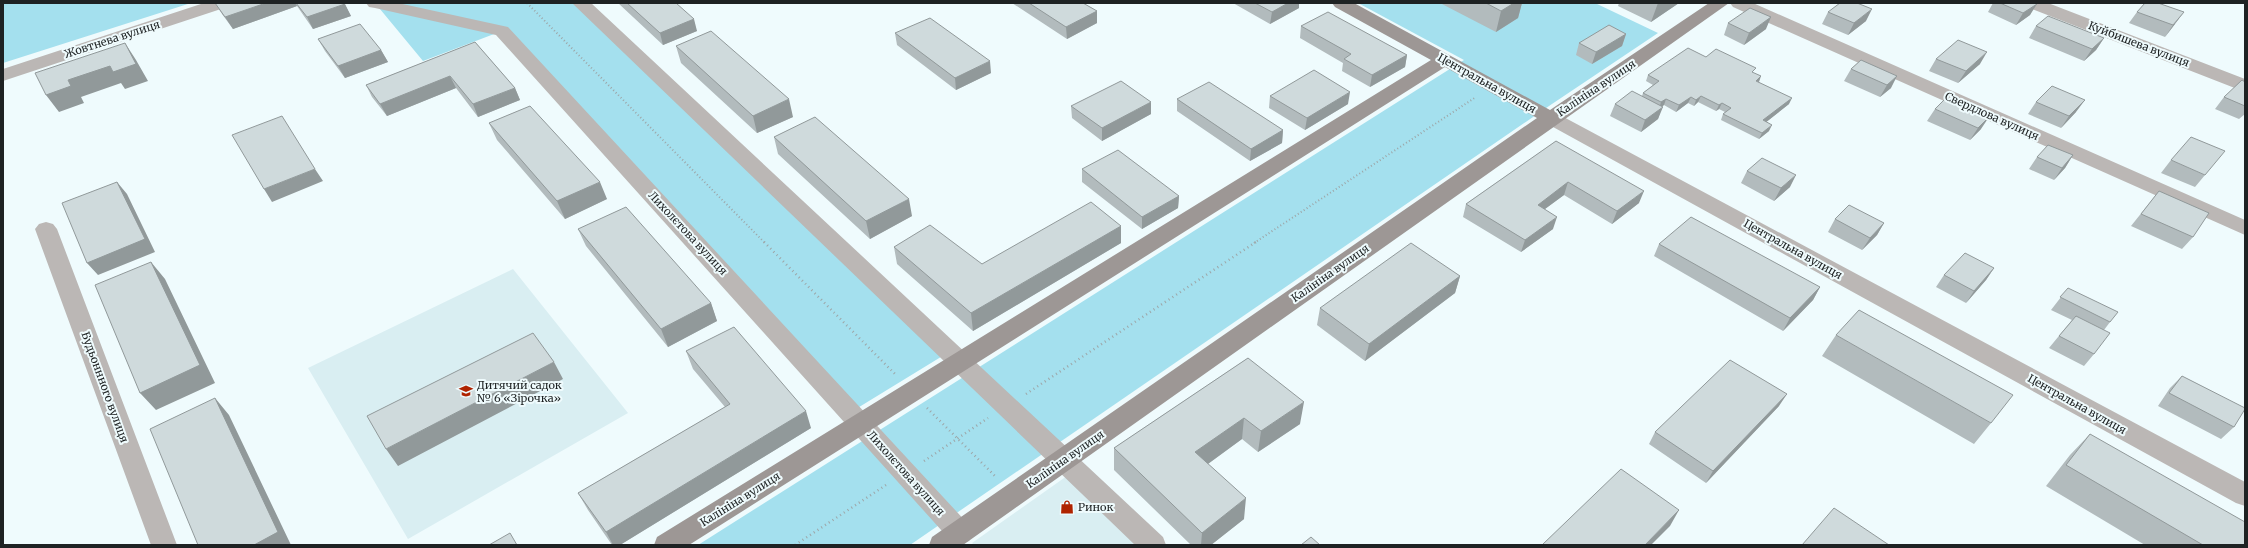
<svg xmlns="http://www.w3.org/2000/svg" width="2248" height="548" viewBox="0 0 2248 548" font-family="Merriweather,serif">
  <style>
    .built { fill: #d9eef2 }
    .green { fill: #a4e0ee }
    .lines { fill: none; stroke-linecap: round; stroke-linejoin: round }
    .path-far1 { stroke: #9da6a8; stroke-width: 2; stroke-dasharray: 1 2.5; stroke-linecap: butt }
    .path { stroke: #9da6a8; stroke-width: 2.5; stroke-dasharray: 1 3.5; stroke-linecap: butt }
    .street { fill: #bbb7b5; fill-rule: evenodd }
    .secondary { fill: #9d9795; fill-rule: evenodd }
    .wall { fill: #b2bbbd }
    .shaded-wall { fill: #91999a }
    .building { fill: #cfdadc; stroke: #91999a }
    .labels { text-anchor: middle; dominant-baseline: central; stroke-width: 4; stroke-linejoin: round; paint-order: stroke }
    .street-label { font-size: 11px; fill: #1e2223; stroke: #effbfd }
    .poi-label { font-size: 11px; fill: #1e2223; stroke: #effbfd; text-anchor: start }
  </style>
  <rect width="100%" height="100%" fill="#effbfd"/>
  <path class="built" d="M513 269 628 413 408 539 308 368Z
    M1074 471 1153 545H974L972 543Z"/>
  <path class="green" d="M3 3H191L3 63Z
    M375 3H581L949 352 851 412 502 31 423 61Z
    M1358 3H1595L1658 33 1549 106 910 545H698L1464 60Z"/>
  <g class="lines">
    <path class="path-far1" d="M527 3 765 243
      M1254 243 1476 97"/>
    <path class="path" d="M764 242 896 375
      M1026 394 1256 242
      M927 408 997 478
      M924 461 988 418
      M795 545 886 485"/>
    <path class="street" d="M204 3H230L227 7 3 81V69Z
      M366 3H398L508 27 969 525 973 533 969 541 960 544 951 541 496 35 375 8 369 7Z
      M572 3H591L1163 537 1166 545H1135Z
      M1730 3H1753L2245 220V235L1733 7Z
      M2024 3H2048L2245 79V92L2027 7Z
      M1551 112 1558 114 2245 482V506L2236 503 1544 122 1541 118 1544 114Z
      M46 222 53 224 57 229 177 545H151L35 229 39 224Z"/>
    <path class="secondary" d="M1332 3H1354L1550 110 1709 3H1729L963 545H929L932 537 1537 118 1445 67 689 545H654L657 537 1431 60 1335 7Z"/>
  </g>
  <path class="wall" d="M215 3H344L351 16 313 29 297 6 233 29 222 14Z
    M618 3H676L697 31 663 45Z
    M1012 3H1083L1097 11V23L1067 39Z
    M1233 3H1299V8L1270 24Z
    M1440 3H1522L1518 18 1496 32Z
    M1619 3H1679L1651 22 1618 6Z
    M1993 3H2035L2030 15 2016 25 1988 12Z
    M1828 12 1866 21 1848 35 1822 24Z
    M2137 12 2175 24 2165 37 2129 23Z
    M1728 23 1766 29 1744 45 1724 35Z
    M1301 26 1407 55 1405 67 1370 87 1342 71 1343 63 1300 38Z
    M2036 26 2104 38 2096 50 2084 61 2029 38Z
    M895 33 991 73 956 90 897 45Z
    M1626 34 1622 46 1592 64 1576 55 1579 43Z
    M318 39 381 50 388 62 345 78 325 51Z
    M475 42 515 88 520 100 478 117 456 88 387 116 372 97 366 85Z
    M676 46 793 117 757 133 681 63Z
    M1706 57 1754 73 1759 82 1789 104 1766 122 1769 131 1759 139 1721 120 1723 114 1725 112 1719 109 1716 111 1698 102 1694 106 1688 103 1676 112 1664 105 1662 106 1658 119 1641 132 1610 116 1615 104 1642 96 1643 93 1653 85 1646 81 1648 75Z
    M1936 59 1980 64 1958 83 1929 71Z
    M1861 60 1891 88 1880 97 1844 81 1851 69Z
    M2245 82V114L2239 119 2215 109 2224 97Z
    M1270 96 1348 104 1305 130 1269 108Z
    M1177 99 1283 130 1282 143 1250 161 1177 111Z
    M2036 102 2076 112 2061 128 2028 114Z
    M1071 106 1151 114 1102 141 1072 118Z
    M1935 109 1981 129 1970 140 1927 121Z
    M489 123 607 199 565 219 497 140Z
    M774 137 912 216 870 239 778 154Z
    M1556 141 1639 203 1612 224 1564 195 1545 209 1553 229 1521 252 1463 217 1466 204Z
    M2073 155 2065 168 2054 180 2029 169 2037 157Z
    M2171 160 2205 175 2195 187 2161 173Z
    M1082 169 1179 196 1178 208 1142 229 1082 182Z
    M1747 171 1790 187 1774 201 1741 183Z
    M2159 191 2193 237 2182 249 2131 226Z
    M1835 219 1884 223 1877 235 1862 250 1828 232Z
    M1121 226V243L973 331 897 264 894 247 982 264Z
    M578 229 711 303 717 321 668 347 586 246Z
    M1659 244 1820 287 1813 300 1783 331 1654 256Z
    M1994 268 1986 280 1966 303 1936 287 1944 275Z
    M1460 276 1455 293 1365 361 1317 325 1320 308Z
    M2068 288 2110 322 2104 330 2094 354 2084 366 2049 348 2072 320 2051 310Z
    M1836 335 1991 423 1974 444 1822 356Z
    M686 351 811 428 620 545H612L588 510 578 493 725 407 693 369Z
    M1248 358 1300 424 1258 452 1242 439 1208 464 1244 519 1211 545H1191L1114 470V448Z
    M2182 376 2234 427 2221 439 2158 406 2170 388Z
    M1779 406 1706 483 1649 444 1655 432Z
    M2090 434 2245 545H2145L2046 486 2070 455Z"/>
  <path class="shaded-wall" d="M266 3H295L297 6 233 29 225 17Z
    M1288 3H1299V8L1270 24 1272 12Z
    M1514 3H1522L1518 18 1496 32 1501 11Z
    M1658 3H1679L1651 22Z
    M345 4 351 16 313 29 307 17Z
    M2037 4 2030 15 2016 25 2023 13Z
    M1872 9 1866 21 1848 35 1854 23Z
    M1097 11V23L1067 39 1066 27Z
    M2184 12 2175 24 2165 37 2173 25Z
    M1771 17 1766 29 1744 45 1749 33Z
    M694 19 697 31 663 45 660 33Z
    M1626 34 1622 46 1592 64 1596 52Z
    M2104 38 2096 50 2084 61 2092 49Z
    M125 43 136 60 148 81 125 89 121 83 81 97 84 103 59 112 46 95Z
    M381 50 388 62 345 78 338 66Z
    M1987 52 1980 64 1958 83 1966 71Z
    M1407 55 1405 67 1370 87 1372 75Z
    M990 61 991 73 956 90 955 78Z
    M450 76 456 88 387 116 380 104Z
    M1761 76 1759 82 1756 81Z
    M1897 76 1891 88 1880 97 1887 85Z
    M515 88 520 100 478 117 473 104Z
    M1350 92 1348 104 1305 130 1307 118Z
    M1701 96 1698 102 1694 106 1696 100Z
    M1691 97 1688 103 1676 112 1679 105Z
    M1792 98 1789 104 1760 127 1763 120Z
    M789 99 793 117 757 133 753 116Z
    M1666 99 1664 105 1659 109 1661 102Z
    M2085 100 2076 112 2061 128 2069 116Z
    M1151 102V114L1102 141V128Z
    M1722 103 1719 109 1716 111 1719 105Z
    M1663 107 1658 119 1641 132 1645 120Z
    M1989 117 1981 129 1970 140 1978 128Z
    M1772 125 1769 131 1759 139 1762 133Z
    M1283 130 1282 143 1250 161 1251 149Z
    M2073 155 2065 168 2054 180 2062 168Z
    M315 169 323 181 272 202 264 189Z
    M1796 175 1790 187 1774 201 1781 188Z
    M117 182 127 194 155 252 98 275 87 263Z
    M600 182 607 199 565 219 557 201Z
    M1568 182 1564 195 1534 217 1538 205Z
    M1644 191 1639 203 1612 224 1617 211Z
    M1179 196 1178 208 1142 229V217Z
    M909 199 912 216 870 239 866 221Z
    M1557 217 1553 229 1521 252 1525 240Z
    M1884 223 1877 235 1862 250 1870 238Z
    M1121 226V243L973 331 971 313Z
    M151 262 165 279 215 383 156 410 140 393Z
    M1994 268 1986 280 1966 303 1974 291Z
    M1460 276 1455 293 1365 361 1369 344Z
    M1820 287 1813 300 1783 331 1790 318Z
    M711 303 717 321 668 347 661 329Z
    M554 362 563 379 398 466 386 449Z
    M1787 394 1779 406 1706 483 1713 471Z
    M215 398 229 415 291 545H254Z
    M1304 402 1300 424 1258 452 1261 431Z
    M806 411 811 428 620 545H613L606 532Z
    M1244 418 1242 439 1194 474 1195 452Z
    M1246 498 1244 519 1211 545H1201L1202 533Z
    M1679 510 1670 526 1651 545H1645Z"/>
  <path class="building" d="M215 3H266L225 17Z
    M296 3H344L345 4 307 17Z
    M627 3H676L694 19 660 33Z
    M1029 3H1083L1097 11 1066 27Z
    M1255 3H1288L1272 12Z
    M1486 3H1514L1501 11Z
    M1840 3H1857L1872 9 1854 23 1828 12Z
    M2000 3H2035L2037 4 2023 13Z
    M2145 3H2158L2184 12 2173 25 2137 12Z
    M1750 8 1771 17 1749 33 1728 23Z
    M1328 12 1407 55 1372 75 1344 59 1351 54 1301 26Z
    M2048 16 2104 38 2092 49 2036 26Z
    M930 18 990 61 955 78 895 33Z
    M360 24 381 50 338 66 318 39Z
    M1609 25 1626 34 1596 52 1579 43Z
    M711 31 789 99 753 116 676 46Z
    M1958 40 1987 52 1966 71 1936 59Z
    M475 42 515 88 473 104 450 76 380 104 366 85Z
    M125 43 136 64 113 72 110 66 68 80 71 86 46 95 35 73Z
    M1688 48 1706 57 1716 49 1756 68 1752 72 1761 76 1756 81 1792 98 1763 120 1772 125 1762 133 1723 114 1731 108 1722 103 1719 105 1701 96 1696 100 1691 97 1679 105 1666 99 1661 102 1643 93 1659 81 1648 75Z
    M1861 60 1897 76 1887 85 1851 69Z
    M1314 70 1350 92 1307 118 1270 96Z
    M2242 80 2245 82V106L2224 97Z
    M1121 81 1151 102 1102 128 1071 106Z
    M1209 82 1283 130 1251 149 1177 99Z
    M2052 86 2085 100 2069 116 2036 102Z
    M1632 91 1663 107 1645 120 1615 104Z
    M1946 98 1989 117 1978 128 1935 109Z
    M530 106 600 182 557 201 489 123Z
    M282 116 315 169 264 189 232 135Z
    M815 117 909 199 866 221 774 137Z
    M2191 137 2225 151 2205 175 2171 160Z
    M1556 141 1644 191 1617 211 1568 182 1538 205 1557 217 1525 240 1466 204Z
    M2048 145 2073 155 2062 168 2037 157Z
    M1118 150 1179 196 1142 217 1082 169Z
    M1762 158 1796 175 1781 188 1747 171Z
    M117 182 145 239 87 263 62 203Z
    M2159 191 2209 213 2193 237 2141 214Z
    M1091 202 1121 226 971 313 894 247 930 225 982 264Z
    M1849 205 1884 223 1870 238 1835 219Z
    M626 207 711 303 661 329 578 229Z
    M1691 217 1820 287 1790 318 1659 244Z
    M1411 243 1460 276 1369 344 1320 308Z
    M1965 253 1994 268 1974 291 1944 275Z
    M151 262 200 365 140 393 95 285Z
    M2068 288 2118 312 2110 322 2060 297Z
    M1859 310 2013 395 1991 423 1836 335Z
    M2076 316 2110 333 2094 354 2059 336Z
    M734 327 806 411 606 532 578 493 730 404 686 351Z
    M533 333 554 362 386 449 367 416Z
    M1248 358 1304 402 1261 431 1244 418 1195 452 1246 498 1202 533 1114 448Z
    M1730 360 1787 394 1713 471 1655 432Z
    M2182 376 2245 408V409L2234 427 2169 393Z
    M215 398 278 532 254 545H198L150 429Z
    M2090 434 2245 522V545H2203L2066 465Z
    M1621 469 1679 510 1645 545H1542Z
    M1834 508 1889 545H1802Z
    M510 533 517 545H489Z
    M1311 537 1320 545H1301Z"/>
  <defs>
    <g id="school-bare" transform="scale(1.08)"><path d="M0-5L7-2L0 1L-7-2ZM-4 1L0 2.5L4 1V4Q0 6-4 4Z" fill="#af2300" stroke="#effbfd" stroke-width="2.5" paint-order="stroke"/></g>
    <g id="shop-bare" transform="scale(1.08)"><path d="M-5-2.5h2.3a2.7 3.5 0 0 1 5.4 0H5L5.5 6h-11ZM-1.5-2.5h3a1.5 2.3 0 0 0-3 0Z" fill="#af2300" stroke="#effbfd" stroke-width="2.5" paint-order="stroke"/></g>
  </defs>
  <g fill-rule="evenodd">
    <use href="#school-bare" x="466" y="391"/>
    <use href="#shop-bare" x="1067" y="507"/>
  </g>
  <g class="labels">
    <g class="street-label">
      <text transform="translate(112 39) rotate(-18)">Жовтнева вулиця</text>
      <text transform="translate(2139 44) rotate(21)">Куйбишева вулиця</text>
      <text transform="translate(1487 83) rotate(29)">Центральна вулиця</text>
      <text transform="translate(1596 88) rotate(-34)">Калініна вулиця</text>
      <text transform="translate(1992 116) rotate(24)">Свердлова вулиця</text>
      <text transform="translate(688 233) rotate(47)">Лихолєтова вулиця</text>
      <text transform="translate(1793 249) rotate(29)">Центральна вулиця</text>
      <text transform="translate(1330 273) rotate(-35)">Калініна вулиця</text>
      <text transform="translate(105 387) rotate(70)">Будьоннного вулиця</text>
      <text transform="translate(2077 404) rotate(29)">Центральна вулиця</text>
      <text transform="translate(1065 459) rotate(-35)">Калініна вулиця</text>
      <text transform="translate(906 473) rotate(48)">Лихолєтова вулиця</text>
      <text transform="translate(740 499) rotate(-32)">Калініна вулиця</text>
    </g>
    <g class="poi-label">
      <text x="477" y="385">Дитячий садок<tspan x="477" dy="13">№ 6 «Зірочка»</tspan></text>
      <text x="1078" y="507">Ринок</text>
    </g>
  </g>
  <rect width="2248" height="548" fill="none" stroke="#1e2223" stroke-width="8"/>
</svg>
